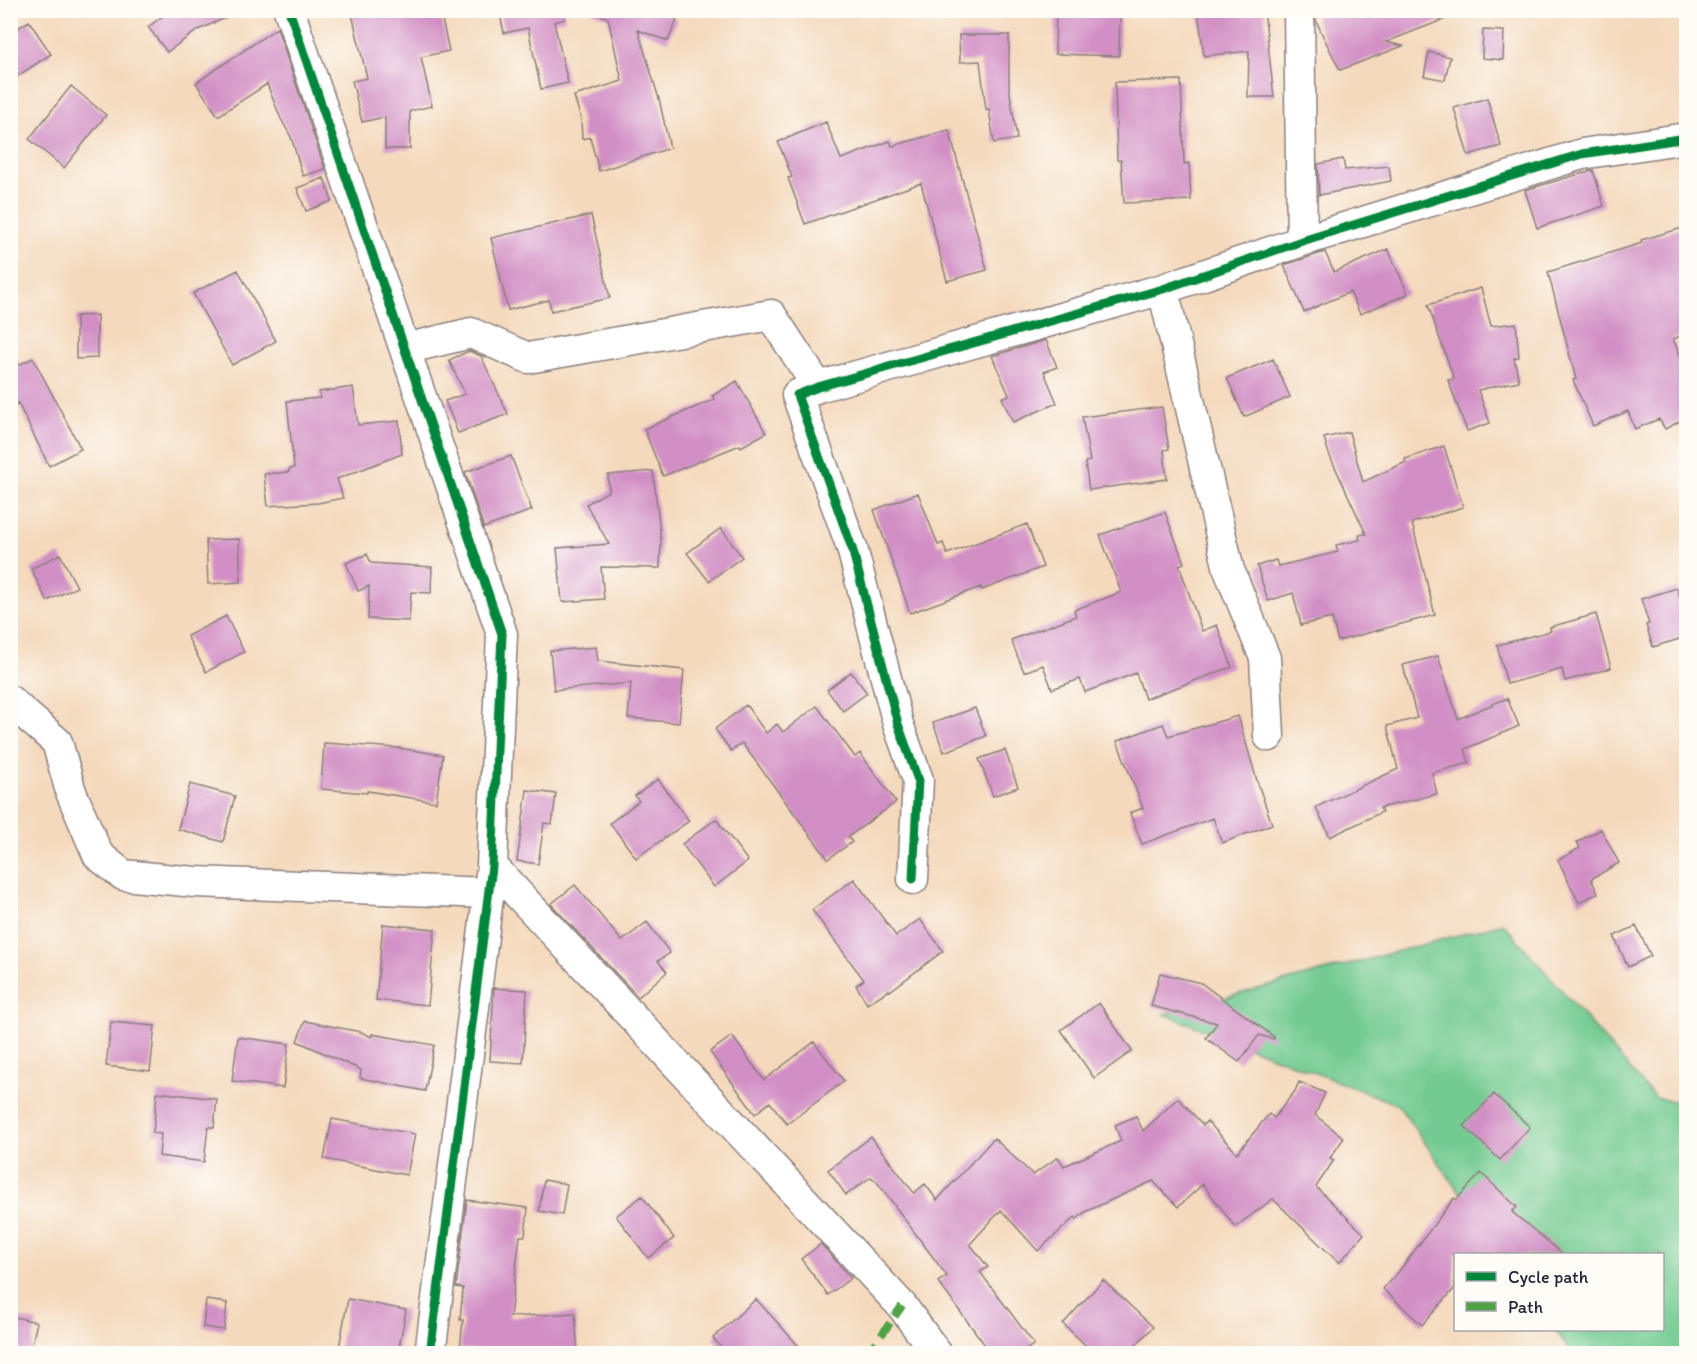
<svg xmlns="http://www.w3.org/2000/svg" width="1697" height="1364" viewBox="0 0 1697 1364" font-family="Itim,sans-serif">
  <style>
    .green { fill: #73cb91; stroke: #4a7666; stroke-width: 1.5 }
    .building { fill: #d28fc5 }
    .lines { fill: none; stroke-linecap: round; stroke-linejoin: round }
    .minor-casing { stroke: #8b7e7c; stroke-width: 33 }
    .minor { stroke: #fff; stroke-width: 30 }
    .quiet { stroke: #50a245; stroke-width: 8; stroke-dasharray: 15 8; stroke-linecap: butt }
    .cycleway-casing { stroke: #fdfcf7; stroke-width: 13 }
    .cycleway { stroke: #00873e; stroke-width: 9 }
  </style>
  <rect width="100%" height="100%" fill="#fdfcf7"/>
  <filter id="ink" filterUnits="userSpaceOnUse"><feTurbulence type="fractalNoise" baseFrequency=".0167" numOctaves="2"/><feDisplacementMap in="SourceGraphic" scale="12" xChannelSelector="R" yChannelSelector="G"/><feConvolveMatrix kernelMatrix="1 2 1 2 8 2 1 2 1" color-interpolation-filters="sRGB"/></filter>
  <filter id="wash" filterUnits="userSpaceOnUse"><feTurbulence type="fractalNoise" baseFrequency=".008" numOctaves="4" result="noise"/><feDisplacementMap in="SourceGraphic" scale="24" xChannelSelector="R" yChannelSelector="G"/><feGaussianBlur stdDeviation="1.35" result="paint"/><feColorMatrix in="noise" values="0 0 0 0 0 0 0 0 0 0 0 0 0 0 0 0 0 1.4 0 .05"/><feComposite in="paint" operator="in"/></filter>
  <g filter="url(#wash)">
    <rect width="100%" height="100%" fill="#f4d9bc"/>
    <path class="green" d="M1503 923 1655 1098 1686 1103V1353H1572L1555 1330H1662V1254H1503L1398 1105 1164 1014Z"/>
    <g id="blocks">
      <path class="building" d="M171 10H243L198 30 167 52 148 27Z
        M351 10H440L449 51 421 57 432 106 410 111V149H385V117L362 122 352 81 367 78Z
        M499 10H564L565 19 554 22 568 83 541 89 528 28 504 33Z
        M593 10H654L677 19 668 41 638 30 659 99 670 148 599 171 590 137 582 139 581 119 574 96 622 81 608 18 592 12Z
        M1056 10 1120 12 1119 56 1055 54Z
        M1198 10H1264L1274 97H1248L1249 51 1204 56Z
        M1316 10H1462L1463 12 1386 42 1403 46 1340 70 1322 34 1316 20Z
        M29 21 51 54 10 81V33Z
        M277 28 325 169 303 176 291 137 281 119 267 84 218 116 196 83Z
        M1483 30 1504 31 1503 60 1482 58Z
        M959 35H1009V87L1017 139 994 143 989 109 986 110 980 61 960 62Z
        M1429 52 1450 57 1445 80 1424 76Z
        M1181 80 1184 164 1189 163 1191 200 1124 203 1121 160H1117L1115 82Z
        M71 86 106 115 64 168 29 139Z
        M1487 98 1501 146 1468 155 1454 108Z
        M826 122 841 159 890 141 892 146 949 130 987 270 947 281 921 183 805 224 788 178 792 177 778 142Z
        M1343 159 1345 170 1389 166 1391 181 1319 195 1318 164Z
        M1593 170 1604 206 1537 228 1525 190Z
        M324 178 332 201 306 211 297 188Z
        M591 215 610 298 551 311 549 300 508 310 491 238Z
        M1686 227V334L1673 339 1686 369V418L1665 429 1659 419 1635 429 1628 411 1593 426 1573 380 1576 379 1548 272 1642 243 1641 240Z
        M1388 249 1408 294 1360 314 1350 292 1304 312 1284 265 1325 252 1334 272Z
        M238 270 276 341 232 365 193 293Z
        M1481 288 1491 326 1516 323 1519 357 1514 358 1519 381 1478 390 1490 423 1467 431 1448 380 1454 379 1428 305Z
        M97 315V358L76 359V316Z
        M1046 340 1057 367 1044 372 1057 403 1013 422 1002 398 1009 395 992 356Z
        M469 351 481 356 508 414 458 433 445 401 465 394 449 360Z
        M33 358 81 449 49 466 18 403 10 407V369Z
        M1273 359 1290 397 1244 417 1227 378Z
        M737 381 766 433 741 447 740 445 663 476 644 429 715 399 712 396Z
        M353 387 358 425 399 421 402 454 337 479 343 498 318 503 268 506 264 474 289 472V469L294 468 287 401 320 398 319 392Z
        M1162 407 1169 449 1164 450 1167 479 1089 490 1085 462 1090 461 1082 417Z
        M1349 432 1363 482 1406 462 1405 459 1444 446 1463 507 1412 523 1435 615 1338 641 1332 618 1301 625 1293 593 1268 601 1257 566 1276 560 1278 566 1338 552 1336 545 1360 540 1359 535 1366 534 1329 454 1324 438Z
        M511 456 532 510 484 528 465 472Z
        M653 471 661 541 660 568 601 567 604 599 562 602 557 548 609 544 586 504 609 491 608 475Z
        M918 493 938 545 943 543 947 554 1027 524 1043 567 982 590 981 587 910 613 874 510Z
        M1165 512 1184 563 1179 565 1202 631 1217 625 1232 667 1145 699 1136 673 1085 692 1080 679 1052 689 1043 665 1024 672 1011 640 1076 616 1074 610 1121 592 1100 535Z
        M721 528 742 557 709 581 687 553Z
        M239 539 241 582 208 584 206 540Z
        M60 554 77 587 47 601 31 569Z
        M367 554 371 563 432 567 431 593 411 592 409 621 368 619 369 586 358 591 346 563Z
        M1677 588 1686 617V637L1653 647 1646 625 1649 624 1641 599Z
        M1596 614 1611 668 1565 681 1562 669 1507 684 1497 645 1551 631 1550 627Z
        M226 616 244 652 206 672 187 636Z
        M596 647 598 661 684 670 679 723 628 718 631 683 554 690 550 651Z
        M1438 656 1458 719 1507 698 1519 726 1465 749 1469 763 1432 773 1437 794 1380 808 1382 812 1330 837 1316 807 1398 769 1387 726 1417 718 1403 665Z
        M851 672 867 693 843 711 827 690Z
        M746 705 766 733 777 724 783 732 817 706 855 757 860 753 896 802 848 837 852 842 828 859 742 743 731 751 715 729Z
        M975 708 986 736 944 752 933 723Z
        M1238 716 1258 784 1272 824 1222 843 1213 818 1142 844 1130 813 1143 808 1117 741 1163 724 1168 736Z
        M324 743 398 748 443 755 436 802 367 791V793L321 789Z
        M1005 750 1018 787 993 796 979 759Z
        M658 779 689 821 636 858 610 823 639 801 635 796Z
        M190 784 235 796 223 842 178 829Z
        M527 790 556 794 552 824 544 823 538 864 517 861Z
        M716 819 748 861 714 887 682 844Z
        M1601 829 1619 863 1591 879 1598 893 1579 903 1558 860 1580 848 1577 842Z
        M854 879 896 936 920 919 943 951 890 991 889 990 867 1004 856 985 864 980 812 910Z
        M575 885 622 941 647 922 670 953 658 961 667 972 638 997 551 904Z
        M383 924 435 929 428 1005 376 1000Z
        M1636 926 1651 956 1628 967 1614 936Z
        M1160 973 1201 983 1274 1037V1039L1259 1035 1239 1062 1206 1038 1217 1023 1151 1006Z
        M494 988 527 990 523 1063 490 1061Z
        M1099 1003 1132 1051 1094 1078 1061 1030Z
        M305 1021 361 1032 372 1037V1034L434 1045 425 1091 360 1078 361 1070 297 1041Z
        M111 1022 155 1026 150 1071 106 1066Z
        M732 1036 764 1080 814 1042 844 1081 787 1124 770 1102 755 1114 710 1052Z
        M238 1037 289 1044 283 1088 232 1081Z
        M1299 1082 1325 1093 1315 1115 1344 1138 1330 1158 1334 1160 1316 1187 1364 1234 1339 1263 1273 1199 1235 1227 1203 1184 1178 1207 1153 1181 1085 1212 1077 1219 1075 1217 1038 1251 1001 1210 970 1244 988 1267 980 1272 1034 1344 1022 1353H991L938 1282 947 1276 877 1182 871 1177 846 1195 828 1170 871 1137 914 1193 925 1184 937 1200 994 1138 1033 1175 1058 1157 1064 1166 1121 1141 1115 1125 1136 1116 1143 1131 1178 1098 1203 1125 1207 1121 1237 1153 1269 1114 1274 1118 1295 1091Z
        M157 1092 217 1099 214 1127H208L204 1162 159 1156 161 1134 153 1133Z
        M1494 1094 1530 1127 1500 1160 1464 1126Z
        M332 1119 415 1134 407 1175 324 1159Z
        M1481 1173 1517 1207 1512 1212 1563 1254H1477L1474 1253 1473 1254H1455V1288L1422 1325 1383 1289 1400 1270 1454 1198 1456 1200Z
        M544 1180 567 1184 562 1215 539 1211Z
        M642 1196 674 1238 648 1258 616 1216Z
        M467 1200 528 1208 525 1236H520L510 1317 575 1313 578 1353H507L460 1349 463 1320H460L463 1288 456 1287Z
        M821 1244 851 1278 828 1295 801 1259Z
        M1103 1280 1153 1327 1128 1353H1094L1063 1324Z
        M348 1299 406 1310 398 1353H338Z
        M756 1299 805 1353H726L713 1338Z
        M206 1300 227 1303 224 1330 203 1327Z
        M10 1316 37 1322 30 1353H10Z"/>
    </g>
  </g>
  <g filter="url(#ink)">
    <use href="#blocks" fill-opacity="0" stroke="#8b7e7c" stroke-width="1.5"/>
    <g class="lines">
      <g class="minor-casing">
        <path id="minor" d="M289 10 502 634 492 866 430 1354
          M1299 10 1302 241
          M1163 289 1229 570 1265 658 1269 736
          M405 349 471 333 528 358 771 315 818 387
          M10 701 57 742 71 792 98 855 123 875 195 882 489 893
          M492 866 902 1306 937 1354
          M913 879 918 780 898 724 852 548 797 395 818 387 1163 289 1302 241 1582 154 1686 138"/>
      </g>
      <use href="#minor" class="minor"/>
      <path class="quiet" d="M868 1354 902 1306"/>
      <g class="cycleway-casing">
        <path id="cycleway" d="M289 10 502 634 492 866 430 1354
          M913 879 918 780 898 724 852 548 797 395 818 387 1163 289 1302 241 1582 154 1686 138"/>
      </g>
      <use href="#cycleway" class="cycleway"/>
    </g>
  </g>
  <rect width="1697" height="1364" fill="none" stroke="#fdfcf7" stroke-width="36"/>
  <rect x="1454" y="1253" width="210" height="78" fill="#fdfcf7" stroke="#a5a5ac" stroke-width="1.5"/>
  <rect x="1466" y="1272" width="30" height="9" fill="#00873e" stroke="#a5a5ac" stroke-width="1.5"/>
  <text x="1508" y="1283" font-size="18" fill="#22223b">Cycle path</text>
  <rect x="1466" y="1302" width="30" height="9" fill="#50a245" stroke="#a5a5ac" stroke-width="1.5"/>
  <text x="1508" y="1313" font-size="18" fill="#22223b">Path</text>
</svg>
